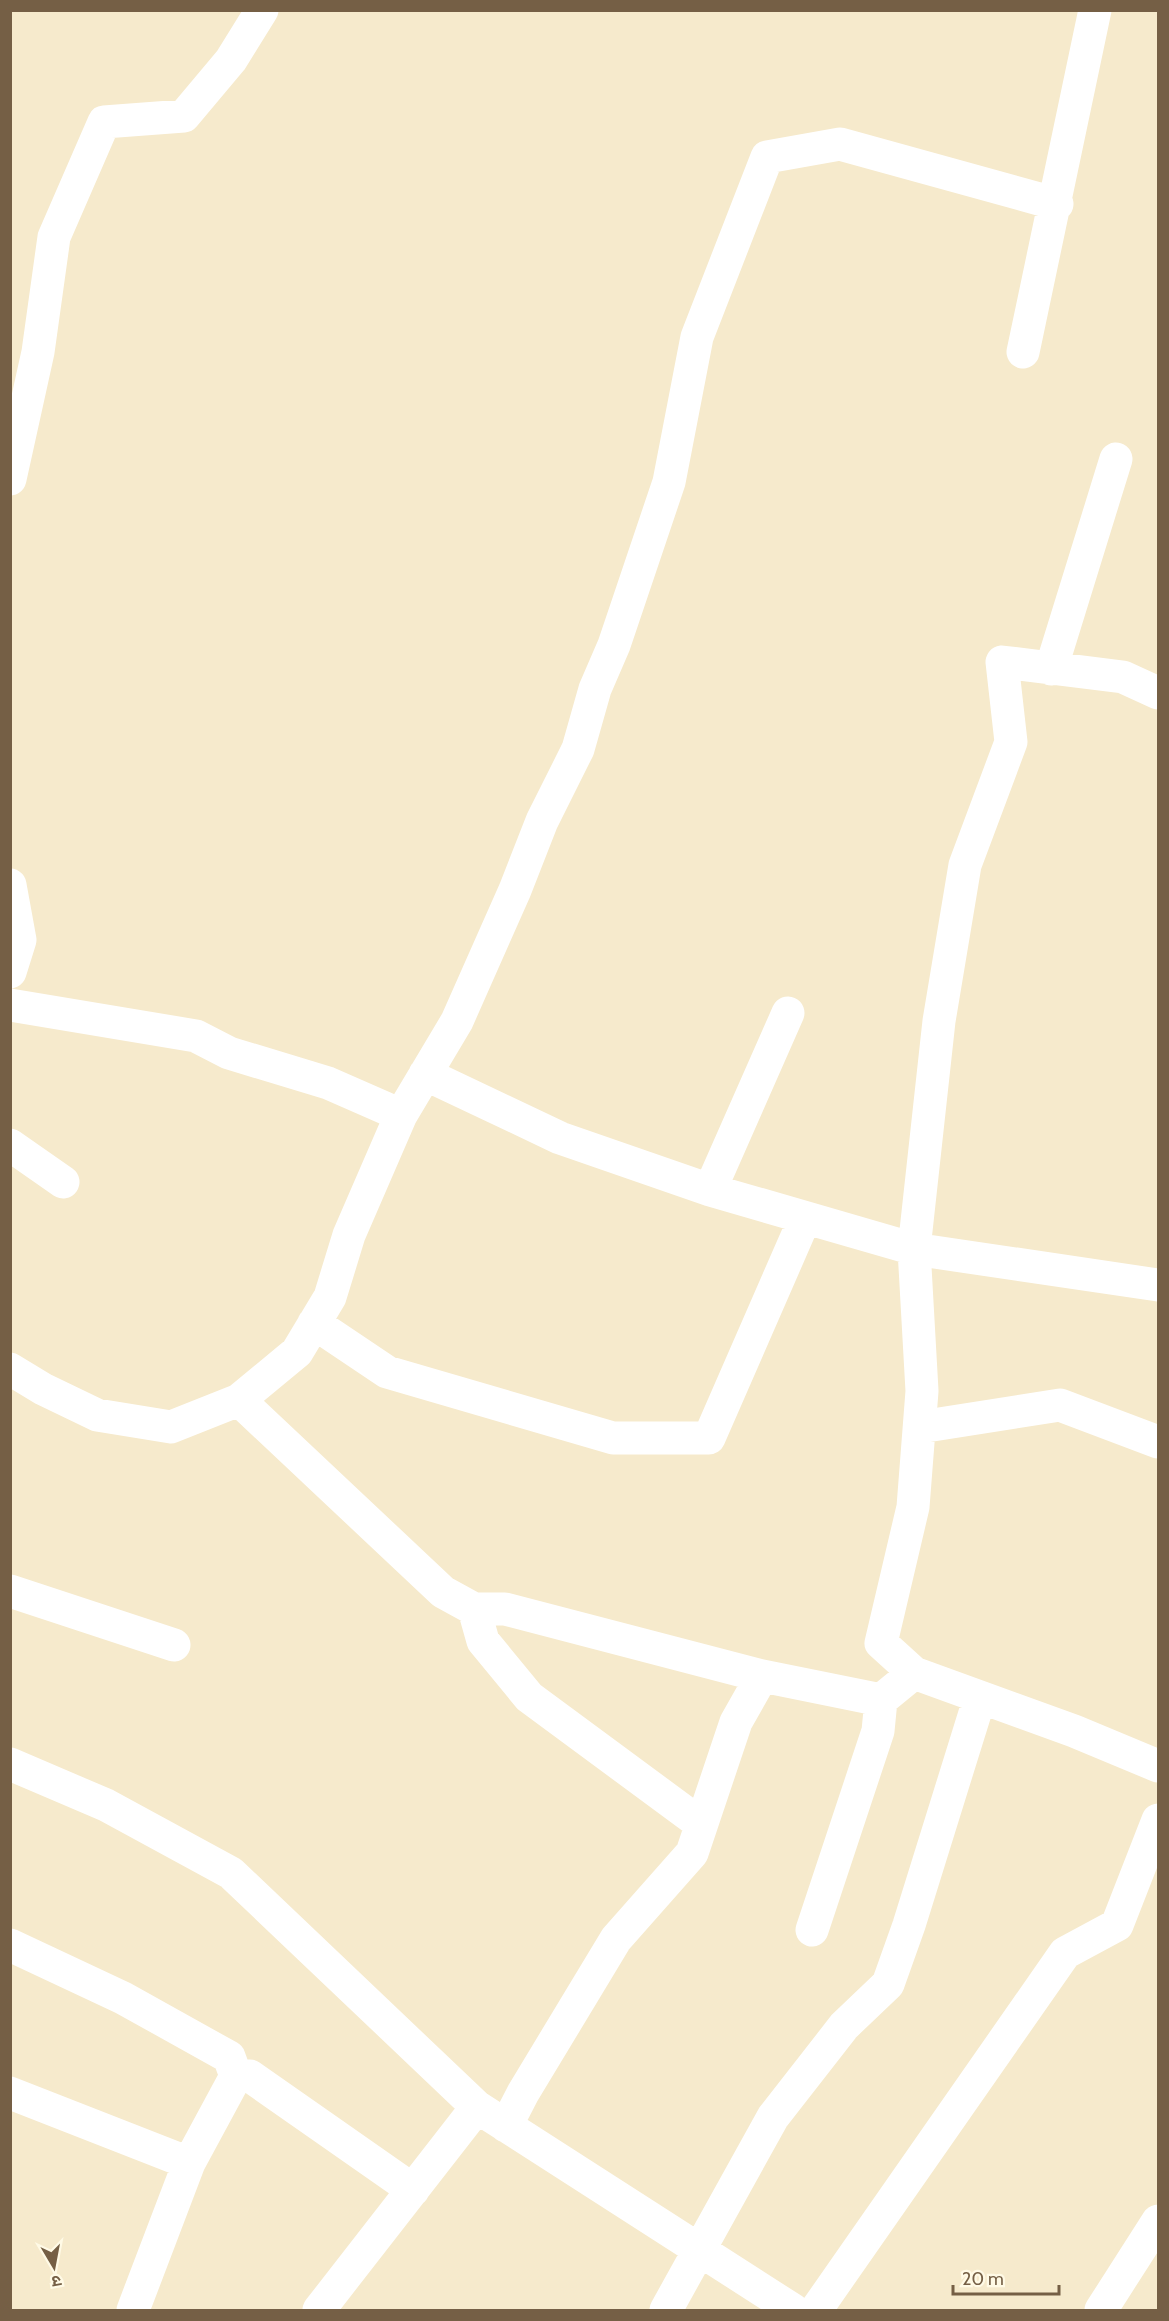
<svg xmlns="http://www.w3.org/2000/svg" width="1169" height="2321" viewBox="0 0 1169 2321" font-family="Cabin,'Noto Sans Devanagari',sans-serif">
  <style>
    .residential { fill: #f6eacc }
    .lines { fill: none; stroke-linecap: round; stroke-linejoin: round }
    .minor { stroke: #fff; stroke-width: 33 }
  </style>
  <rect width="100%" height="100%" fill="#fef7de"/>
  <path class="residential" d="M11 11H1158V2310H11Z"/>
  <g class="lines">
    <path class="minor" d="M1023 352 1095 10
      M10 479 38 352 54 237 104 122 184 116 231 60 262 10
      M1051 669 1116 459
      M10 885 20 940 10 972
      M10 1005 196 1036 229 1053 328 1083 401 1115
      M425 1074 560 1138 710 1190 914 1249 939 1021 965 865 1011 742 1002 662 1123 677 1158 693
      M10 1145 63 1182
      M710 1190 788 1013
      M1158 1285 914 1249 922 1391 913 1507 881 1643 914 1673 1074 1731 1158 1766
      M314 1323 387 1372 613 1438H709L805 1218
      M10 1369 43 1389 97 1415 171 1427 239 1400 297 1352 330 1297 349 1235 401 1115 457 1021 515 890 542 821 578 749 595 689 614 645 669 482 697 337 767 157 840 144 1057 204
      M239 1400 443 1592 474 1609H505L762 1676 736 1722 692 1853 616 1939 523 2093 506 2126
      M920 1427 1060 1405 1158 1442
      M10 1591 174 1645
      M474 1609 483 1641 529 1697 701 1824
      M762 1676 881 1700
      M10 1764 106 1805 231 1873 477 2107
      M812 1930 878 1731 881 1700 914 1673
      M10 1945 123 1998 229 2057 236 2076 189 2163 133 2310
      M236 2076H250L413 2190
      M10 2093 189 2163
      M319 2310 477 2107 793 2310
      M666 2310 773 2117 844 2026 888 1984 909 1925 980 1697
      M816 2310 1065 1953 1117 1925 1158 1820
      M1101 2310 1158 2221"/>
  </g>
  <rect width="1169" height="2321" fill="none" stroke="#755f45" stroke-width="24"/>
  <g transform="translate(54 2267) rotate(170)" stroke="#fffae6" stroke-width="4.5" paint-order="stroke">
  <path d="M0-4.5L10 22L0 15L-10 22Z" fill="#755f45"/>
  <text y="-9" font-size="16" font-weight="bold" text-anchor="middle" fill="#755f45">उ</text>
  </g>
  <path d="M953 2285v9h106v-9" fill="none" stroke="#755f45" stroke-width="3"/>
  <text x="962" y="2285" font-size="18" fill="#755f45" stroke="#fffae6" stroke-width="4.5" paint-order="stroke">20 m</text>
</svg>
